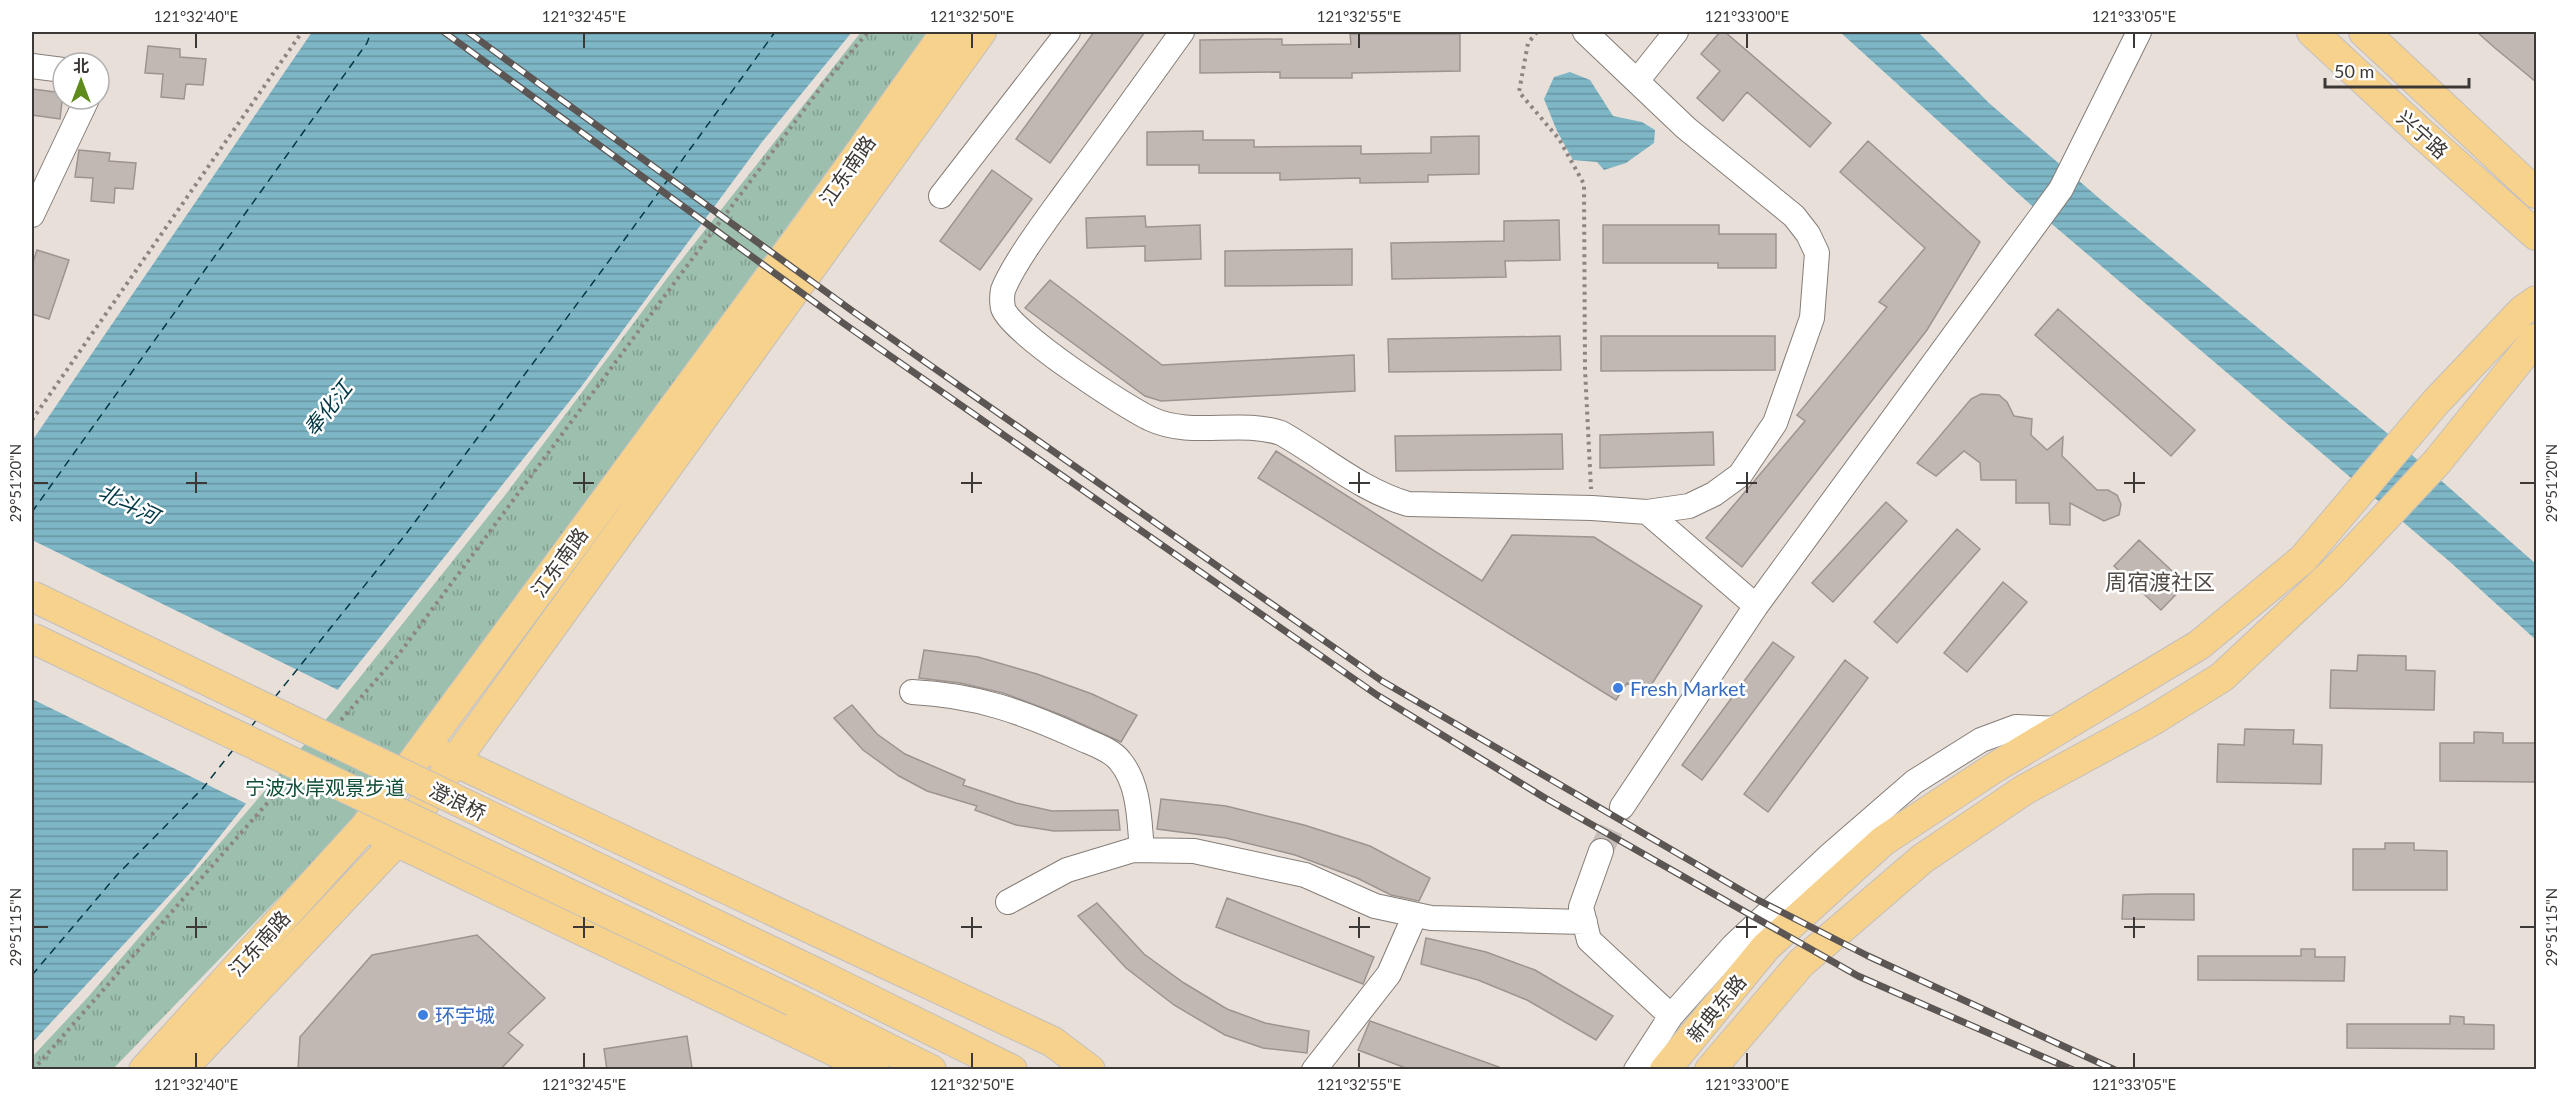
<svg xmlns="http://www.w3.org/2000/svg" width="2568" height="1101" viewBox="0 0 2568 1101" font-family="Lato,'Noto Sans SC',sans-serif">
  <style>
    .park { fill: url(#park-tufts) }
    .water { fill: url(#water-rules) }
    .pier { fill: #e9dfd9 }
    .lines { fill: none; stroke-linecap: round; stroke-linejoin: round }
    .ferry { stroke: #033946; stroke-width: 1.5; stroke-dasharray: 8 6; stroke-linecap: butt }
    .building { fill: #c2b8b3; stroke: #9d948f; stroke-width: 1.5 }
    .minor-tunnel { stroke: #c6beb8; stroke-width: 24; stroke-dasharray: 24 12; stroke-linecap: butt }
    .minor-casing { stroke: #857d77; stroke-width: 26 }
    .major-casing { stroke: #c1bfbf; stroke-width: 32 }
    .path { stroke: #8c8581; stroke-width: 4; stroke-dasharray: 3 4.5; stroke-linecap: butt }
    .minor { stroke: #fff; stroke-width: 24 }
    .major { stroke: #f6d28d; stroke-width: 30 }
    .rail-casing { stroke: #5b5653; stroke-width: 7 }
    .rail { stroke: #fff; stroke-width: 4.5; stroke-dasharray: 14; stroke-linecap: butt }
    .major-bridge-casing { stroke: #c1bfbf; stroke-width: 32; stroke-linecap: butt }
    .major-bridge { stroke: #f6d28d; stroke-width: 30 }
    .ticks { fill: none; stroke: #3c3836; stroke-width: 2 }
    .shop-dot { fill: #3f7fe0; stroke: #fff; stroke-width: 2 }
    .labels { text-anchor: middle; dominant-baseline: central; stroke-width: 5; stroke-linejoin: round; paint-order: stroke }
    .street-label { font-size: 20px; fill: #3c3836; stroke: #fff }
    .shop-label { font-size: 20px; fill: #366cbe; stroke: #fff; text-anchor: start }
    .park-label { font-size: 20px; fill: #0e4d35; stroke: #fff }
    .water-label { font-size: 21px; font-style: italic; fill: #033946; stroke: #fff }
    .quarter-label { font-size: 22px; fill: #524a45; stroke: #fff }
    .neatline { fill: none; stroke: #3c3836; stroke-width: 2 }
    .ticks-label { font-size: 15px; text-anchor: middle; fill: #3c3836 }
  </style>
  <defs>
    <pattern id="park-tufts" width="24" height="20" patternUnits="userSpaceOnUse" patternTransform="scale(1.5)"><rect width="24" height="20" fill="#9dc0ae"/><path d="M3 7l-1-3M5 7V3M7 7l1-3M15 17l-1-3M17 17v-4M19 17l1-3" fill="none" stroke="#819d8e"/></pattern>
    <pattern id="water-rules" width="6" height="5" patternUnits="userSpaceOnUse" patternTransform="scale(1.5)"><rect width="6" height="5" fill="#7eb6c6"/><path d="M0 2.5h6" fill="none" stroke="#6895a2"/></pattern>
  </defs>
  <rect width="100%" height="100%" fill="#e9dfd9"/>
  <path class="park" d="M861 32H929L355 819 113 1069H32V1057L88 997 333 711 506 494 668 277Z"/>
  <path class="water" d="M312 32H852L762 142 581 387 192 871 32 1043V441Z
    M1840 32H1918L1989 103 2100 199 2387 433 2536 564V640L2449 561 2053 225Z
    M1570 72 1590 80 1613 116 1642 122 1655 130 1654 143 1626 163 1604 170 1597 162 1573 160 1557 131 1544 99 1554 77Z"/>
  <path class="pier" d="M32 540 340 691 249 805 32 699Z"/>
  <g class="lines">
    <path class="ferry" d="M32 512 367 43 371 32
      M275 697 406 534 606 265 775 32
      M251 727 257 719
      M32 975 117 875 203 788 233 750"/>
  </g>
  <path class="building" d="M1094 32H1145L1050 163 1016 139Z
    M1720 32H1725L1831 123 1810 147 1747 92 1723 121 1697 98 1720 71 1701 54Z
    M2477 32H2536V82L2495 48Z
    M1350 34H1460V71L1352 73V78H1280V72L1200 73V40L1282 39V45L1351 44Z
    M148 46 180 49V57L206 59 203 85 186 84 184 99 161 97 163 74 145 73Z
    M32 89 63 93 60 119 32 115Z
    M1203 131V140H1254V147L1361 146V154L1431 153V137L1479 136V174L1428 175V182L1360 183V178L1280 180V173H1199V165H1147V132Z
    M1868 141 1980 242 1927 330 1742 567 1706 538 1805 421 1797 415 1887 307 1879 302 1925 248 1840 172Z
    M79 150 110 153 109 161 136 163 133 189 115 188 114 203 91 201 93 178 75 177Z
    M992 170 1032 199 980 270 940 241Z
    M1145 216 1146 227 1200 225 1201 259 1145 261V246L1087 248 1086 218Z
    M1559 220 1560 260 1505 261 1506 277 1392 279 1391 243 1504 241V221Z
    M1603 225H1719V234H1776V268H1718V263H1603Z
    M1352 249V285L1225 286V251Z
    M37 250 69 260 49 319 32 314V265Z
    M1050 280 1162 365 1354 355 1355 391 1161 401 1145 396 1025 308Z
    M2058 309 2195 430 2171 456 2035 335Z
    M1560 336 1561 370 1389 372 1388 339Z
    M1601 336H1775V370L1601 371Z
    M1981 394 1999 395 2007 402 2014 416 2032 419 2031 435 2047 450 2063 437 2062 456 2097 490H2108L2117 495 2121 504 2119 515 2104 521 2070 503V525L2050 524 2049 503H2016V480H1981L1980 463 1964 451 1936 476 1917 463 1971 399Z
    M1713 432 1714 465 1600 468V435Z
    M1562 434 1563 469 1396 471 1395 436Z
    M1276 451 1482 581 1512 535 1594 537 1702 606 1646 693 1627 683 1616 700 1258 478Z
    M1886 502 1907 521 1833 602 1812 583Z
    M1957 529 1980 549 1897 643 1874 622Z
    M2139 540 2186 584 2161 610 2114 566Z
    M2003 582 2027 602 1967 672 1944 653Z
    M1773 642 1794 657 1702 780 1682 765Z
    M924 650 978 657 1037 674 1092 694 1137 715 1121 742 1064 716 1003 693 960 683 919 678Z
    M2358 655 2406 656V670L2435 671 2434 710 2330 708 2331 670 2357 671Z
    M1845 660 1868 678 1768 812 1744 794Z
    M852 705 877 734 905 754 965 780 963 785 1016 803 1052 811 1118 810 1120 830 1054 831 1016 825 975 810 977 806 927 791 899 776 863 750 834 718Z
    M2245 729 2294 730 2293 744 2322 745 2321 784 2217 782 2218 744 2244 745Z
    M2474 732 2503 733V743H2536V782L2440 781V743H2474Z
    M1161 799 1226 806 1304 825 1370 846 1430 878 1419 901 1391 895 1357 878 1295 855 1226 838 1157 829Z
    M2385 843H2414V850L2447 851V890H2353V849H2385Z
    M2152 894H2194V920L2122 919 2123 895Z
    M1227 898 1374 957 1363 984 1216 927Z
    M1097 903 1144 954 1184 983 1227 1009 1265 1023 1309 1031 1307 1053 1263 1048 1225 1035 1174 1005 1126 968 1078 916Z
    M477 935 545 998 508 1033 523 1045 500 1070H298L300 1037 372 955Z
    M1426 938 1486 952 1535 970 1613 1016 1596 1040 1527 1000 1478 980 1421 964Z
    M2301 949H2315V957H2345L2344 981 2198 980V956H2301Z
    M2450 1016 2464 1017V1024L2494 1025V1049L2347 1048V1024H2450Z
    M1370 1021 1499 1067V1070H1411L1358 1050Z
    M687 1036 692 1068 607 1070 604 1049Z"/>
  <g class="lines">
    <path class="minor-tunnel" d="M1601 851 1622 807"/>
    <g class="minor-casing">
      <path id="minor" d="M1182 32C1144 85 1106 138 1067 191 1049 216 1014 262 1003 290 1002 295 1002 303 1003 308 1010 332 1125 407 1151 419 1192 438 1239 419 1281 433 1324 457 1360 490 1408 504L1592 508 1647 512 1689 506 1714 494 1740 475 1775 423 1812 318 1817 253 1808 234 1794 216 1686 128 1585 32
        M32 66 63 70
        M1637 81 1676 32
        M941 196 1068 32
        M32 215 87 99
        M1647 512 1756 606
        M912 692C976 695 1023 712 1080 738 1093 744 1112 750 1120 761 1140 785 1139 821 1142 850
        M1622 807 1756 606 2061 189 2139 32
        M1601 851 1581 907 1589 940 1671 1016
        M1008 902 1067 870 1133 850 1194 851 1305 875 1375 906 1431 918 1585 922
        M1314 1070 1389 974 1415 915
        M1636 1070 1671 1016 1733 946 1831 854 1914 782 1981 740 2016 727 2061 729"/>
    </g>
    <g class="major-casing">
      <path id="major" d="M2312 32 2420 132 2536 235
        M2364 32 2536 193
        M437 753 1053 1042 1090 1070
        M381 834 874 1070
        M820 975 1012 1070
        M793 1001 931 1070
        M144 1070 366 826 809 224 946 32
        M181 1070 397 841 981 32
        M1665 1070 1766 947 1883 841 1994 768 2199 645 2303 559 2434 404 2522 311 2536 301
        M1710 1070 1801 963 1922 859 2024 790 2153 720 2222 677 2332 574 2380 523 2437 462 2536 339"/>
    </g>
    <path class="path" d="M1537 32 1528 43 1519 92 1559 139 1584 184 1585 369 1591 489
      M32 420 302 32
      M341 720 399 654 698 251 822 86 868 32
      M33 1070 284 784"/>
    <use href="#minor" class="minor"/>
    <use href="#major" class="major"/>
    <g class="rail-casing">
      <path id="rail" d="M444 32 843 323 1377 695 1545 798 1858 976 2073 1070
        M468 32 851 310 1382 681 1756 899 1868 956 2115 1070"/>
    </g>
    <use href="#rail" class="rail"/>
    <g class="major-bridge-casing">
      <path id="major-bridge" d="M32 596 820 975
        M32 638 793 1001"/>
    </g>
    <use href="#major-bridge" class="major-bridge"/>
  </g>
  <path class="ticks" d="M196 33V48M584 33V48M972 33V48M1359 33V48M1747 33V48M2134 33V48M196 472V493M584 472V493M972 472V493M1359 472V493M1747 472V493M2134 472V493M33 483H48M186 483H207M573 483H594M961 483H982M1349 483H1370M1736 483H1757M2124 483H2145M2520 483H2535M196 917V938M584 917V938M972 917V938M1359 917V938M1747 917V938M2134 917V938M33 927H48M186 927H207M573 927H594M961 927H982M1349 927H1370M1736 927H1757M2124 927H2145M2520 927H2535M196 1053V1068M584 1053V1068M972 1053V1068M1359 1053V1068M1747 1053V1068M2134 1053V1068"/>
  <g class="shop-dot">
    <circle cx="1618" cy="688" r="6"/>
    <circle cx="423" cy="1015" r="6"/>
  </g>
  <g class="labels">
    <g class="street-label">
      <text transform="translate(2423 134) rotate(42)">兴宁路</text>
      <text transform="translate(847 170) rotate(-55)">江东南路</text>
      <text transform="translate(559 562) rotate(-54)">江东南路</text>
      <text transform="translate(458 801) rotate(26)">澄浪桥</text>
      <text transform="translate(259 943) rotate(-48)">江东南路</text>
      <text transform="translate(1716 1008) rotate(-51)">新典东路</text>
    </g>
    <g class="shop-label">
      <text x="1630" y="688">Fresh Market</text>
      <text x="435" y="1015">环宇城</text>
    </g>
    <g class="park-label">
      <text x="325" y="787">宁波水岸观景步道</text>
    </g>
    <g class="water-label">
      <text transform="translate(327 408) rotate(-52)">奉化江</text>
      <text transform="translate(129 503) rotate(26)">北斗河</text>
    </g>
    <g class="quarter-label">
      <text x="2160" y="581">周宿渡社区</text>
    </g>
  </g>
  <rect width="2568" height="1101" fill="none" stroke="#ffffff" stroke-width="66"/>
  <g transform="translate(81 81)"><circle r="28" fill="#ffffff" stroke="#b1afaf" stroke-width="1.5"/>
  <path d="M0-4.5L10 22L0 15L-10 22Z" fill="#5e8b1c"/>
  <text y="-9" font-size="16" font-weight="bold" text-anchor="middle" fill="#3c3836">北</text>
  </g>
  <path d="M2325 78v9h144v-9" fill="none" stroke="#3c3836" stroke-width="3"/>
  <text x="2334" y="78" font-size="18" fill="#3c3836" stroke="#ffffff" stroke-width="4.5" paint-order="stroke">50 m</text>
  <rect x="33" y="33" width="2502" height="1035" class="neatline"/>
  <g class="ticks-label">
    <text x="196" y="22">121°32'40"E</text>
    <text x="584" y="22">121°32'45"E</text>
    <text x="972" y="22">121°32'50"E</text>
    <text x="1359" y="22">121°32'55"E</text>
    <text x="1747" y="22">121°33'00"E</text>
    <text x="2134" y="22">121°33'05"E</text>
    <text transform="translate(16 483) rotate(-90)" y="5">29°51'20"N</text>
    <text transform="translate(2552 483) rotate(-90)" y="5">29°51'20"N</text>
    <text transform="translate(16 927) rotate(-90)" y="5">29°51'15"N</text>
    <text transform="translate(2552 927) rotate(-90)" y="5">29°51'15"N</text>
    <text x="196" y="1090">121°32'40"E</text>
    <text x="584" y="1090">121°32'45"E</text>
    <text x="972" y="1090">121°32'50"E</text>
    <text x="1359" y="1090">121°32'55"E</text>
    <text x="1747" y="1090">121°33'00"E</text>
    <text x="2134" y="1090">121°33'05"E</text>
  </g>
</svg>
